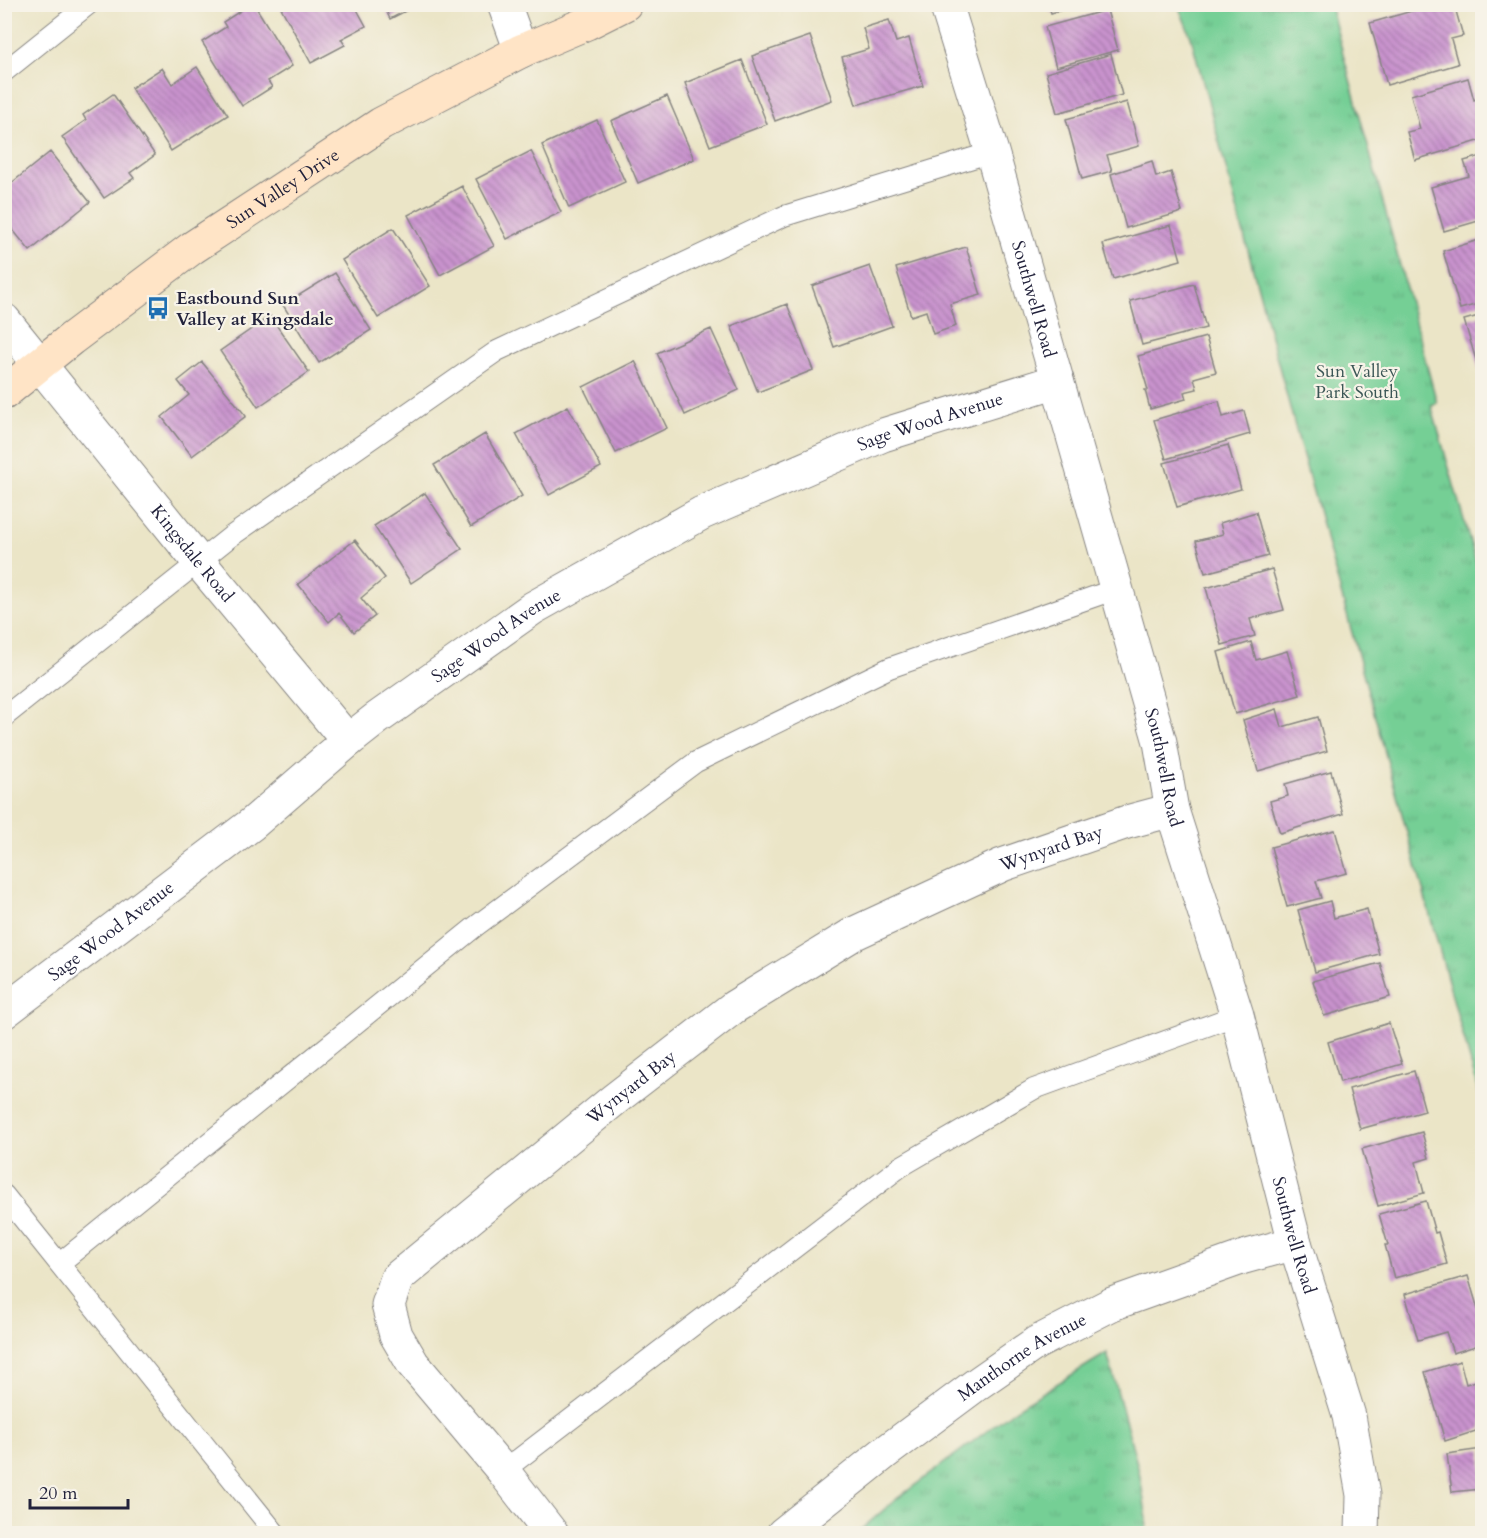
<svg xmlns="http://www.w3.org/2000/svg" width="1487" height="1538" viewBox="0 0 1487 1538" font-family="Cardo,serif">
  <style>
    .grass { fill: url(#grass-tufts); stroke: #4c7868; stroke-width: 1.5 }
    .building { fill: url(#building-back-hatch) }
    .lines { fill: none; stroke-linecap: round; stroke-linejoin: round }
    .lane-casing { stroke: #868481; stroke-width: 22 }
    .street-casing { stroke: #868481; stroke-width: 35 }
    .secondary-casing { stroke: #868481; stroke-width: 35 }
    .lane { stroke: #fff; stroke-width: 20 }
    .street { stroke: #fff; stroke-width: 33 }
    .secondary { stroke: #ffe4c6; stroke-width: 33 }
    .labels { text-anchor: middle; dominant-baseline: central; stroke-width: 4.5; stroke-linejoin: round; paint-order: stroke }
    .street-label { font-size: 18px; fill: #22223b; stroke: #f7f3e8 }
    .poi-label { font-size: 18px; font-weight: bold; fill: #22223b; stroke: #f7f3e8; text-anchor: start }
    .park-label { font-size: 18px; fill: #3b5656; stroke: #f7f3e8 }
  </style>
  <defs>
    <pattern id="grass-tufts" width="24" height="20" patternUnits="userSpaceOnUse" patternTransform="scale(1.5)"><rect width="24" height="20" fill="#75cf95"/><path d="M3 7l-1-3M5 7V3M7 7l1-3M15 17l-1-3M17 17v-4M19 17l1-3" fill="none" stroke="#65b181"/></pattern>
    <pattern id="building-back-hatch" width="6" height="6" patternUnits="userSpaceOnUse" patternTransform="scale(1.5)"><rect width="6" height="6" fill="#c993ce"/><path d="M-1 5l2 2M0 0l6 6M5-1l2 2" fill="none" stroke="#a378a8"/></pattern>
  </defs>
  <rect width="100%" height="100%" fill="#f7f3e8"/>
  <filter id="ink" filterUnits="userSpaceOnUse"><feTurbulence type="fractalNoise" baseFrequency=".0167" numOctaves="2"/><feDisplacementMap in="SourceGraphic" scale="12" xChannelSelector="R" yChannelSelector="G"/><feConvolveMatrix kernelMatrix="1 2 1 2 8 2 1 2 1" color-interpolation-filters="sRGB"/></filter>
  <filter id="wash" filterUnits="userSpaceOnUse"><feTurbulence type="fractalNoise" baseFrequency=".008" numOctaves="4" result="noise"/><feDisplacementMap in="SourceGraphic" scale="24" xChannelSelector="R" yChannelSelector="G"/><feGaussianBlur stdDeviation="1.35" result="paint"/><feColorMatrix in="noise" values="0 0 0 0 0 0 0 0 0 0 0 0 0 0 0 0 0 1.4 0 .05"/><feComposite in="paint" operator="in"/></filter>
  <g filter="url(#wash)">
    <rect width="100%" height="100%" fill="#ebe5c7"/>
    <path class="grass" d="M1178 5H1330L1437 403 1431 405 1482 583V1104L1296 430 1191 37Z
      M1107 1353 1139 1471 1147 1519 1146 1533H857L894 1501 1016 1409Z"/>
    <g id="blocks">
      <path class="building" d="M251 4H254L292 66 268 81 272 87 242 106 202 42 226 27 223 22Z
        M279 4H354L366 26 341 39 345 45 311 63Z
        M383 4H419L390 19Z
        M1048 4H1080V5L1051 13Z
        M1436 4H1454L1463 36 1451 39 1458 64 1387 85 1370 23Z
        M1107 10 1118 50 1056 67 1045 27Z
        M889 20 896 42 909 38 923 86 856 105 842 57 869 49 863 28Z
        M810 36 832 100 775 121 752 56Z
        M1111 54 1122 95 1057 113 1046 73Z
        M742 60 767 124 710 146 685 83Z
        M197 67 228 115 171 151 131 88 162 68 172 84Z
        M1468 78 1474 100 1482 97V140L1415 160 1407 132 1420 129 1411 95Z
        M113 94 155 155 130 173 134 178 104 198 62 137 86 120 83 115Z
        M667 96 694 159 638 183 611 121Z
        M1127 102 1139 146 1107 155 1112 171 1082 179 1066 119Z
        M597 120 625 182 569 208 542 145Z
        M531 151 561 212 507 239 476 179Z
        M50 152 90 202 30 251 4 219V189Z
        M1482 156V220L1444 231 1431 187 1469 176 1464 161Z
        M1152 161 1156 177 1171 172 1182 212 1126 228 1111 174Z
        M462 186 494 246 440 275 408 215Z
        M1171 225 1181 260 1113 279 1103 244Z
        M393 228 430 286 378 318 342 260Z
        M1482 239V303L1460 309 1443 251Z
        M966 247 981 295 950 304 956 326 933 334 926 311 911 316 896 268Z
        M870 266 892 326 834 347 812 286Z
        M335 273 371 330 319 363 283 305Z
        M1194 284 1206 328 1142 345 1130 301Z
        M787 304 813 370 758 392 731 326Z
        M1482 315V369L1479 370 1464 320Z
        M270 316 309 372 258 407 220 351Z
        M711 329 739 390 685 415 657 353Z
        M1206 337 1216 372 1194 378 1197 389 1184 392 1186 399 1150 409 1145 390H1148L1138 356Z
        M635 361 667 428 616 453 583 387Z
        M202 362 246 416 192 456 162 417 189 395 178 381Z
        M1219 401 1223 417 1244 411 1250 434 1166 459 1154 420Z
        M568 406 601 467 549 495 516 434Z
        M485 434 522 496 471 527 434 465Z
        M1228 445 1241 489 1177 507 1164 463Z
        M425 493 462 549 411 583 374 526Z
        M1256 512 1268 556 1205 573 1196 541 1223 534 1220 523Z
        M355 540 385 578 361 598 375 616 354 632 339 613 329 622 298 584Z
        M1272 569 1284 610 1250 619 1255 636 1222 645 1206 588Z
        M1251 642 1256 660 1287 651 1300 695 1235 714 1218 652Z
        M1277 709 1282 727 1318 717 1327 751 1258 771 1243 720Z
        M1331 771 1343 814 1280 833 1270 801 1288 796 1285 784Z
        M1335 830 1347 873 1316 881 1321 898 1287 907 1271 847Z
        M1330 901 1334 918 1367 909 1379 954 1315 972 1298 910Z
        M1380 963 1390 997 1324 1016 1313 981Z
        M1389 1023 1402 1064 1340 1082 1328 1042Z
        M1414 1071 1425 1111 1360 1129 1349 1089Z
        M1422 1132 1429 1158 1416 1162 1424 1193 1378 1206 1362 1149Z
        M1426 1201 1435 1233 1438 1232 1447 1264 1394 1278 1385 1245H1388L1379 1214Z
        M1468 1276 1480 1316 1482 1315V1344L1453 1353 1446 1332 1418 1340 1405 1294Z
        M1460 1361 1466 1384 1482 1379V1429L1445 1441 1425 1372Z
        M1482 1449V1489L1452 1492 1447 1454Z"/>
    </g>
  </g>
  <g filter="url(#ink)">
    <use href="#blocks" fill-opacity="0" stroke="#868481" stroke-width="1.5"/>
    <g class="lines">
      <g class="lane-casing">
        <path id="lane" d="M4 72 89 4
          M4 717 230 537 497 351 784 216 992 152
          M4 1195 276 1534
          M60 1263 476 926 696 762 889 668 1116 589
          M503 1471 900 1167 1034 1089 1237 1015"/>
      </g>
      <g class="street-casing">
        <g id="street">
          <path d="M504 4 521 51"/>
          <path id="s1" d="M946 4 992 152 1160 742 1172 810 1237 1015 1295 1243 1349 1416 1363 1495 1362 1534"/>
          <path id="s2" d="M4 320 199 562 348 741"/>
          <path id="s3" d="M4 1012 252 824 348 741 376 719 533 608 702 513 883 435 1057 381"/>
          <path id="s4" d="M552 1534 503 1471 413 1364 396 1335 388 1305 397 1278 615 1099 734 1007 855 933 1002 865 1127 822 1172 810"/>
          <path id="s5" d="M783 1534 883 1454 977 1384 1036 1343 1112 1304 1244 1257 1295 1243"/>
        </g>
      </g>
      <g class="secondary-casing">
        <g id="secondary">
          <path id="s6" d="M4 393 71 339 192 248 381 124 521 51 587 23 625 4"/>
        </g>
      </g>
      <use href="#lane" class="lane"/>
      <use href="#street" class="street"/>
      <use href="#secondary" class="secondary"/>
    </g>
  </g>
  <defs>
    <g id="bus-bare" transform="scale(1.8)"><path d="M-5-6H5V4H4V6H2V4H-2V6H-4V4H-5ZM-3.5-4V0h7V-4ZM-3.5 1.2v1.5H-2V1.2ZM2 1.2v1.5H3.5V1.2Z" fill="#1f6fb2" stroke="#f7f3e8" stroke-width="2.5" paint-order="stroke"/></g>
  </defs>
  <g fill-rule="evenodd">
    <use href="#bus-bare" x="158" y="308"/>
  </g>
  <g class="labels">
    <g class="street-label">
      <text stroke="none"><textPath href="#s6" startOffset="346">Sun Valley Drive</textPath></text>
      <text stroke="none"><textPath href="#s1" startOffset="308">Southwell Road</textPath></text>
      <text stroke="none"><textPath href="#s3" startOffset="1106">Sage Wood Avenue</textPath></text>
      <text stroke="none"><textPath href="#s2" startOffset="300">Kingsdale Road</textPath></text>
      <text stroke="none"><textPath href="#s3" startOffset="620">Sage Wood Avenue</textPath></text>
      <text stroke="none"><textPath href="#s1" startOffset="794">Southwell Road</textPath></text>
      <text stroke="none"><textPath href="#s4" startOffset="1101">Wynyard Bay</textPath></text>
      <text stroke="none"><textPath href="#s3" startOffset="134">Sage Wood Avenue</textPath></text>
      <text stroke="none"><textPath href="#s4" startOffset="615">Wynyard Bay</textPath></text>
      <text stroke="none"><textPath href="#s1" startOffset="1280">Southwell Road</textPath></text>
      <text stroke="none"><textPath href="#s5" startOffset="298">Manthorne Avenue</textPath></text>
    </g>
    <g class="poi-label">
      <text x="176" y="298">Eastbound Sun<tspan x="176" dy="21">Valley at Kingsdale</tspan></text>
    </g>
    <g class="park-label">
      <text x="1357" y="371">Sun Valley<tspan x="1357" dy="21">Park South</tspan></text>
    </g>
  </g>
  <rect width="1487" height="1538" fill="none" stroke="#f7f3e8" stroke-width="24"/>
  <path d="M30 1499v9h98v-9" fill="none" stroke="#22223b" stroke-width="3"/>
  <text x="39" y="1499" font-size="18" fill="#22223b" stroke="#f7f3e8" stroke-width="4.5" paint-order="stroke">20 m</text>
</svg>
